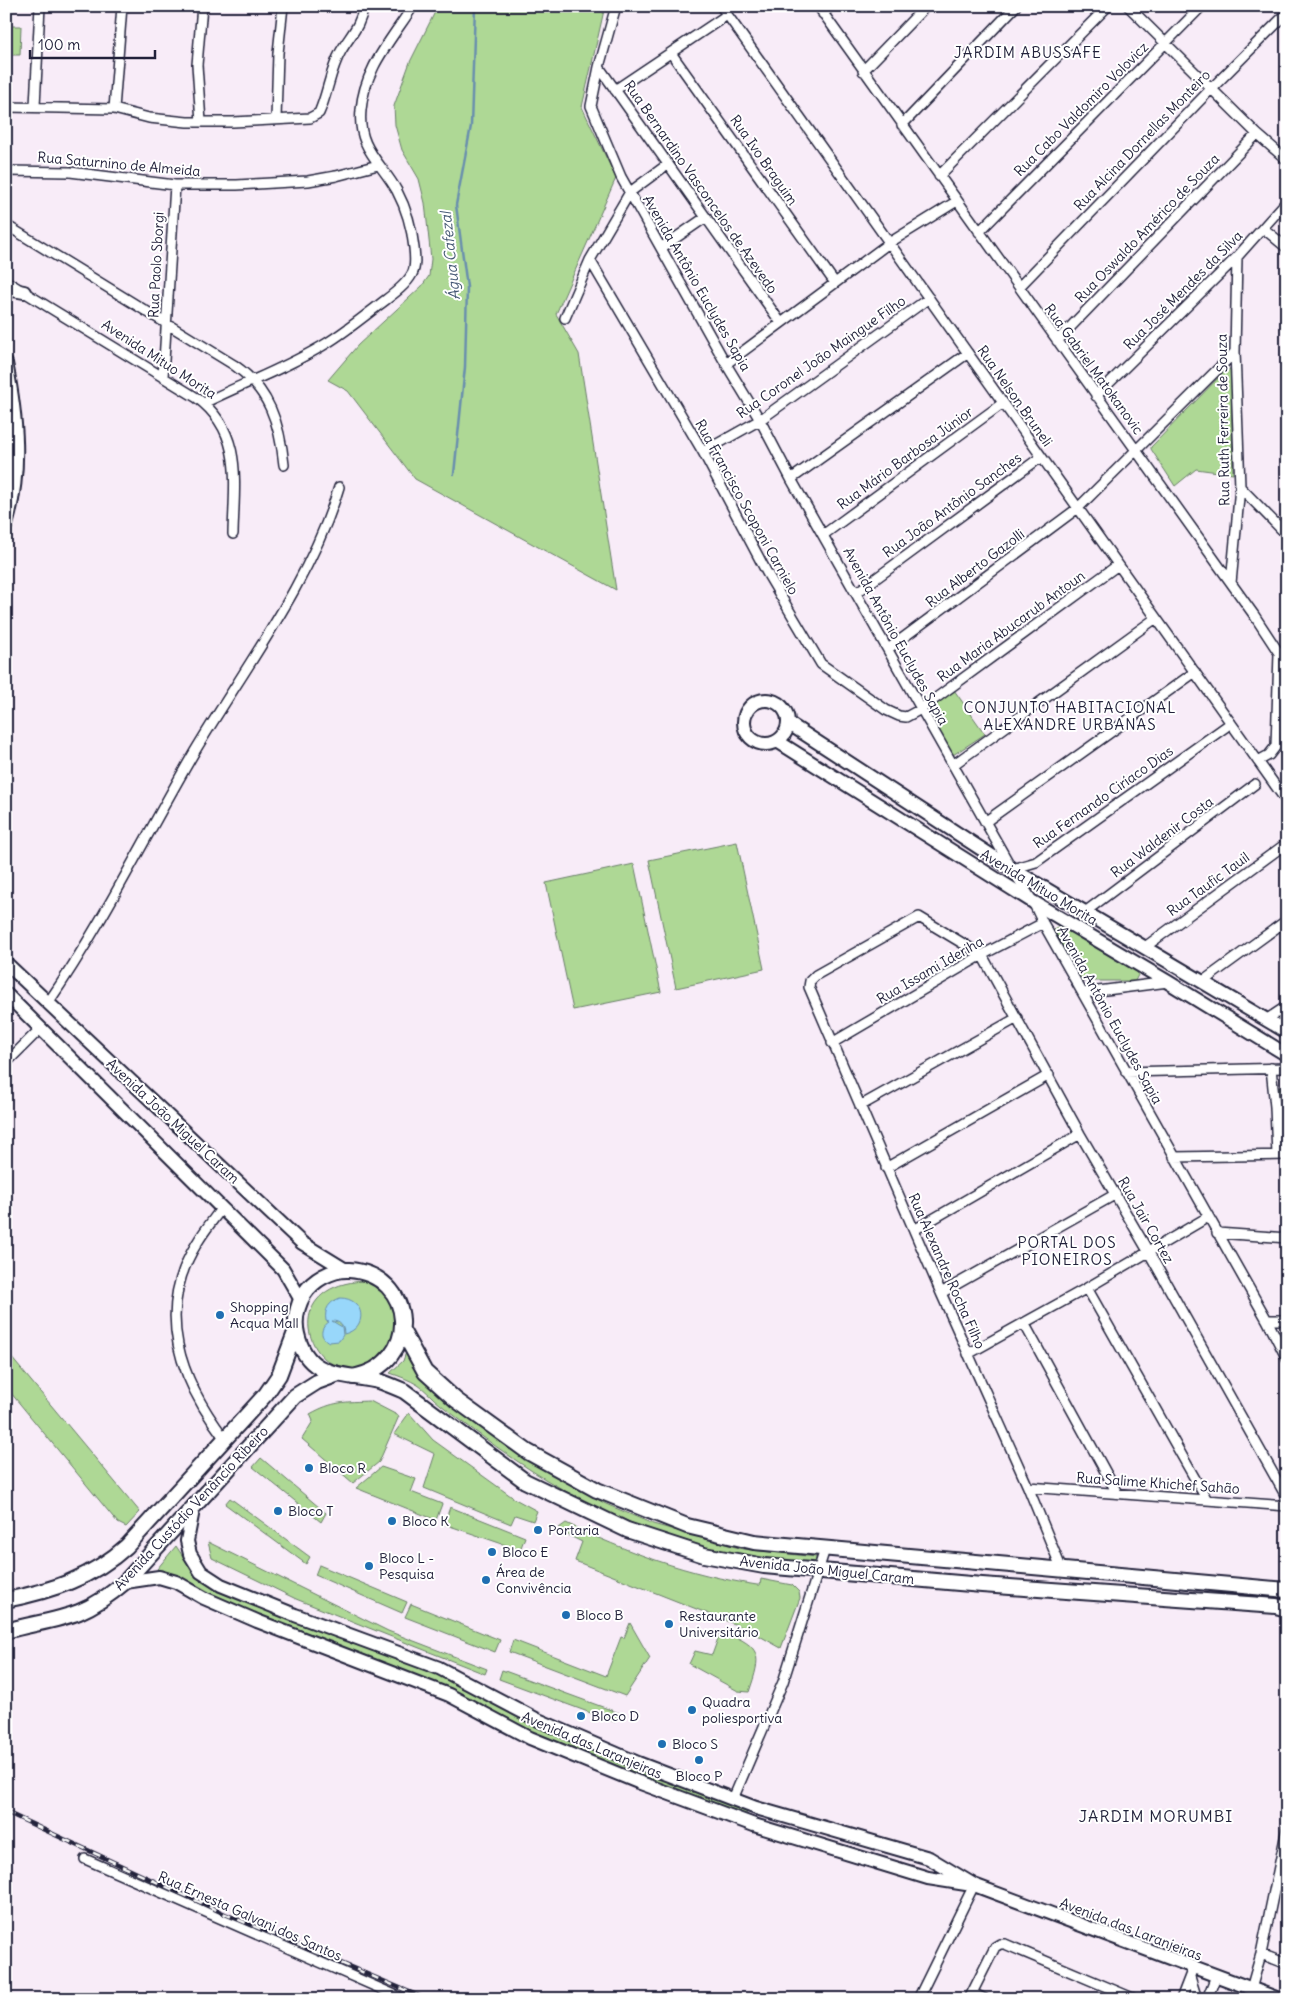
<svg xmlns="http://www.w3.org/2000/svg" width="1293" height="2005" viewBox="0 0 1293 2005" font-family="Delius,sans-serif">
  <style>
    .green { fill: #aed895; stroke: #687d68 }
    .water { fill: #98d7fa; stroke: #698fae }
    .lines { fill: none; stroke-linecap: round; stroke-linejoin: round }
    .stream { stroke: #698fae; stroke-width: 2.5 }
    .street-casing { stroke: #22223b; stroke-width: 12 }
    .secondary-casing { stroke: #22223b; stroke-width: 16 }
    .primary-casing { stroke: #22223b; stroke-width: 18 }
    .street { stroke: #fff; stroke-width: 9 }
    .secondary { stroke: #fff; stroke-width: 12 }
    .primary { stroke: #fff; stroke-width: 14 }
    .rail-casing { stroke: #22223b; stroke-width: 4.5 }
    .rail { stroke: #fff; stroke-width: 2.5; stroke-dasharray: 8; stroke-linecap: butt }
    .poi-dot { fill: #1f6fb2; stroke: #fff; stroke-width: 2 }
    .labels { text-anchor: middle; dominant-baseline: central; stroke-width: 4; stroke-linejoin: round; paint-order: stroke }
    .street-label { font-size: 14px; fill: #22223b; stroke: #fff }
    .poi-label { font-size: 14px; fill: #22223b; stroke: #fff; text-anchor: start }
    .neighbourhood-label { font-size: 15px; letter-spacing: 1px; fill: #22223b; stroke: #fff }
    .water-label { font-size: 15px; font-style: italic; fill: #455874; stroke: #fff }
    .quarter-label { font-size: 16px; letter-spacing: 1px; fill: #22223b; stroke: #fff }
  </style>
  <rect width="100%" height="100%" fill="#f8ecf8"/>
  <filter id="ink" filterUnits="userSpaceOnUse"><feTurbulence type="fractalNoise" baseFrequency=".02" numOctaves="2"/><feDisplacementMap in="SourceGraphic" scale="10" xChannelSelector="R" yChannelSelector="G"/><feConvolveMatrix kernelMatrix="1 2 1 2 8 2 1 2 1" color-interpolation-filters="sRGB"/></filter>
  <g filter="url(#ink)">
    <path class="green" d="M438 6H605L582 107 616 178 556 314 579 354 616 590 415 479 348 391 328 380 358 345 422 286 429 276 431 259 425 203 419 179 402 150 395 125 394 106 410 62Z
      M6 26H21L20 55H6Z
      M1231 368 1233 474 1196 469 1175 486 1151 449V447L1223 373Z
      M954 690 985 734 953 755 926 711Z
      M737 842 764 969 676 988 649 860Z
      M634 864 661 992 573 1010 546 883Z
      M1061 924 1137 970 1138 975 1135 981H1081L1054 930Z
      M1287 1080V1149L1284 1148 1279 1143V1088Z
      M364 1281C392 1289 395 1309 398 1335 392 1343 385 1357 376 1362 315 1398 267 1286 364 1281Z
      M6 1351 140 1512 126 1527 118 1523 6 1387Z
      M406 1352 445 1398 495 1437 542 1469 606 1504 653 1524 743 1549 816 1557V1563L813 1565C704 1557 604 1521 514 1459 489 1442 465 1424 441 1405 433 1399 426 1390 418 1385 410 1380 399 1376 390 1373L403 1361Z
      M370 1401 399 1416 379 1462 353 1483 302 1439 313 1421 310 1414C333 1401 345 1402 370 1401Z
      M409 1413 433 1440 515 1499 537 1511 533 1521 515 1515 511 1524 424 1488 435 1454 394 1434Z
      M261 1458 326 1513 321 1522 253 1467Z
      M381 1467 416 1479 411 1492 442 1504 436 1520 356 1488Z
      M230 1498 310 1557 306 1564 225 1504Z
      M450 1507 525 1537 520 1550 444 1524Z
      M566 1523C626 1552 690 1575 757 1585H760L761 1579 792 1585 799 1592 800 1598 781 1648 747 1629 575 1561 582 1542 568 1535 567 1532 559 1528Z
      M208 1542 388 1631 487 1669 485 1674 296 1599 212 1558Z
      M176 1546 198 1579 225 1594 438 1674 529 1723 745 1808 747 1815C559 1755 379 1670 199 1592L157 1569Z
      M319 1565 407 1602 402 1613 315 1575Z
      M411 1604 500 1640 495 1652 405 1617Z
      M630 1623 650 1658 625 1696 509 1652 513 1640 606 1676 621 1637 624 1638Z
      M725 1632C762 1648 762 1654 749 1692L738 1691 689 1664 695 1651 712 1655 720 1633Z
      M502 1670 619 1713 615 1722 499 1679Z"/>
    <path class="water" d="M340 1298C365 1298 369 1328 344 1334 344 1326 340 1321 332 1321L342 1327 343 1335 339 1341 329 1342C319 1337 320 1328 329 1322L326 1321C324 1309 329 1302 340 1298Z"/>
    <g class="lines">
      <path class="stream" d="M454 474 465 367 467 287 456 205 471 126 475 6"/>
      <g class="street-casing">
        <path id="street" d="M616 6 599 67 591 106 621 177 726 364 760 420 791 479 1012 869 1033 902 1043 923 1267 1320 1287 1359
          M721 6 1287 802
          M818 6 1254 615 1279 653 1276 746 1269 755 1258 761
          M1128 6 1257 134 1287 160
          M823 14 830 6
          M671 53 835 283
          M599 67 781 323
          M863 71 926 6
          M615 90 727 15
          M35 106 40 6
          M6 107 114 109 149 118 187 122H233L310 118 319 113C328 93 330 70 341 51 351 34 360 27 364 6
          M114 109 122 6
          M276 119 278 53 283 6
          M201 122 197 65 202 6
          M902 125 1016 6
          M6 171 70 172 175 185H237L308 181 336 176 378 165
          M939 176 1108 6
          M6 225 234 365C269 389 280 424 284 465
          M1263 228 1287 248
          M979 232 1202 6
          M661 248 706 217
          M590 260 703 452 767 573 821 664 886 710 899 716 906 717 921 709 1118 565
          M6 281 197 398C244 433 234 482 233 534
          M1019 287 1211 89 1287 13
          M565 318 590 260 630 192 668 164
          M1057 341 1257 134
          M726 364 889 243 957 201
          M163 377 175 185
          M1096 396 1237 257 1287 201
          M204 403C244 383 289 367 327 343 345 332 362 318 379 305 389 297 405 287 412 274 416 267 415 257 414 248 412 229 406 208 397 191 381 162 357 148 361 110 364 69 392 39 413 6
          M703 452 760 420 929 298
          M791 479 968 353
          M1240 487 1287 535
          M823 535 1003 403
          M1231 583 1240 487 1235 352 1237 257
          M856 593 1041 457
          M888 649 1078 508 1235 352
          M953 765 1156 618
          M985 822 1195 672
          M1012 869 1036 862 1231 723
          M1085 912 1255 784
          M1145 947 1287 843
          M1202 982 1287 920
          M1083 993 1168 982
          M48 1003C103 923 146 835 195 751 245 667 311 581 339 487
          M1266 1020 1287 1006
          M832 1043 982 955 1043 923
          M6 1063 41 1028
          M1271 1068 1275 1107 1277 1155
          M1126 1072 1287 1068
          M860 1106 1017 1018
          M1174 1157 1287 1155
          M886 1168 1049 1075
          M221 1209C213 1220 204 1231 197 1243 154 1312 180 1380 225 1439
          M914 1230 1080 1134
          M1217 1233 1287 1238
          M1087 1288 1207 1500
          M941 1293 1116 1194
          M1267 1320H1287
          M1024 1323 1117 1493
          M968 1354 1087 1288 1208 1217
          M1028 1487 1287 1506
          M1062 1570 1028 1487 941 1293 809 987 810 981 816 975 919 917 982 955 1080 1134 1148 1251 1287 1498
          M733 1799 783 1682 825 1549
          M85 1859 404 1999
          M1261 1954 1287 1964
          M1190 1977 1197 1999
          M1251 1989 1261 1954 1287 1828
          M972 1993 995 1947 1000 1944H1005L1135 1999
          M918 1999 974 1885
          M969 1999 972 1993 985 1999
          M1181 1999 1193 1968
          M1207 1999 1216 1976"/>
      </g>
      <g class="secondary-casing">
        <path id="secondary" d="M6 293 13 290 24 292
          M6 363C17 418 22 471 6 525
          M744 722a22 22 0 1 1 44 0a22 22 0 1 1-44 0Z
          M788 723 1012 869 1287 1032
          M777 741 1033 902 1168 982 1287 1055
          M6 963 302 1243 346 1270
          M6 994 283 1269 301 1300
          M194 1505 187 1541 190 1554 201 1572 221 1585 295 1615 439 1668 536 1719 638 1763 756 1808 929 1858 974 1885 1279 1999
          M125 1582 159 1577 176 1582 204 1598 257 1621 449 1695 530 1738 638 1782 754 1825 928 1878 966 1884"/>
      </g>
      <g class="primary-casing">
        <path id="primary" d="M402 1330 425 1372 456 1400 528 1452 597 1490 687 1526 754 1542 1287 1590
          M353 1377C422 1364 416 1274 349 1270 332 1269 313 1280 304 1294 297 1306 294 1321 297 1334 308 1382 347 1372 382 1382 390 1385 397 1388 404 1391L525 1481 627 1530 704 1555 764 1566 982 1585 1276 1606 1287 1609
          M6 1600C51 1591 92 1578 127 1546L266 1394 279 1375 296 1330
          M6 1631C30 1624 56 1621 79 1612 96 1605 111 1594 125 1582L295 1396 317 1382 336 1375"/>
      </g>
      <use href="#street" class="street"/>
      <use href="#secondary" class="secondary"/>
      <use href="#primary" class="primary"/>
      <g class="rail-casing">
        <path id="rail" d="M6 1812 225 1914 426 1999"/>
      </g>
      <use href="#rail" class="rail"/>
    </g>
  </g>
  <g class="poi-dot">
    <circle cx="220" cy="1315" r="5"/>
    <circle cx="309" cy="1468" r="5"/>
    <circle cx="278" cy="1511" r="5"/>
    <circle cx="392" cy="1521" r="5"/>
    <circle cx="538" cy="1530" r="5"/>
    <circle cx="492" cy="1552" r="5"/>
    <circle cx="369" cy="1566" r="5"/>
    <circle cx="486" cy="1580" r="5"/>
    <circle cx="566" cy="1615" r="5"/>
    <circle cx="669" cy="1624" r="5"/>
    <circle cx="692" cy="1710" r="5"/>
    <circle cx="581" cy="1716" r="5"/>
    <circle cx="662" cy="1744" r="5"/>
    <circle cx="699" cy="1760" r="5"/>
  </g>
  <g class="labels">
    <g class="street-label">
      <text transform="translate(1081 109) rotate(-45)">Rua Cabo Valdomiro Volovicz</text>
      <text transform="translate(1142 140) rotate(-46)">Rua Alcina Dornellas Monteiro</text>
      <text transform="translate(764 160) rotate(55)">Rua Ivo Braguim</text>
      <text transform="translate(119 164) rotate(5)">Rua Saturnino de Almeida</text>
      <text transform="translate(701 187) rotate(55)">Rua Bernardino Vasconcelos de Azevedo</text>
      <text transform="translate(1147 228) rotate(-46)">Rua Oswaldo Américo de Souza</text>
      <text transform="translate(156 265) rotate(-87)">Rua Paolo Sborgi</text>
      <text transform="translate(697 283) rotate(60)">Avenida Antônio Euclydes Sapia</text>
      <text transform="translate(1183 290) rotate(-45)">Rua José Mendes da Silva</text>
      <text transform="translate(821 357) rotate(-35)">Rua Coronel João Maingue Filho</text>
      <text transform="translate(159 359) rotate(33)">Avenida Mituo Morita</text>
      <text transform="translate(1094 369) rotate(54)">Rua Gabriel Matokanovic</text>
      <text transform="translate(1015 396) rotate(55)">Rua Nelson Bruneli</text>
      <text transform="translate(1223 420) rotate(-91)">Rua Ruth Ferreira de Souza</text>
      <text transform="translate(905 458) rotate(-36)">Rua Mário Barbosa Júnior</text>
      <text transform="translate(952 505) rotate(-36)">Rua João Antônio Sanches</text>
      <text transform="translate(747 507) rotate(61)">Rua Francisco Scoponi Carnielo</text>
      <text transform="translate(975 568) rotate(-37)">Rua Alberto Gazolli</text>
      <text transform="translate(1011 626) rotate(-36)">Rua Maria Abucarub Antoun</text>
      <text transform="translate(896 636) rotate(61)">Avenida Antônio Euclydes Sapia</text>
      <text transform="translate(1103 797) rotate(-35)">Rua Fernando Ciríaco Dias</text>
      <text transform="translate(1162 837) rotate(-37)">Rua Waldenir Costa</text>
      <text transform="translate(1208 884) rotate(-36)">Rua Taufic Tauil</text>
      <text transform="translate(1039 887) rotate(31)">Avenida Mituo Morita</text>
      <text transform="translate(930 970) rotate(-30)">Rua Issami Ideriha</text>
      <text transform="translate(1110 1015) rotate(61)">Avenida Antônio Euclydes Sapia</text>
      <text transform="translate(173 1121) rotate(43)">Avenida João Miguel Caram</text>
      <text transform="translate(1146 1220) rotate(60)">Rua Jair Cortez</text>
      <text transform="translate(947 1271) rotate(66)">Rua Alexandre Rocha Filho</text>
      <text transform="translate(1158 1483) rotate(4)">Rua Salime Khichef Sahão</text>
      <text transform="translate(191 1508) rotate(-47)">Avenida Custódio Venâncio Ribeiro</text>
      <text transform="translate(827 1570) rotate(6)">Avenida João Miguel Caram</text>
      <text transform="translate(592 1745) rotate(23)">Avenida das Laranjeiras</text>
      <text transform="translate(250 1916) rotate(24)">Rua Ernesta Galvani dos Santos</text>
      <text transform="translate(1131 1929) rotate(21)">Avenida das Laranjeiras</text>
    </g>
    <g class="poi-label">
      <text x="230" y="1307">Shopping<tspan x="230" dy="16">Acqua Mall</tspan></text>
      <text x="319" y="1468">Bloco R</text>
      <text x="288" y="1511">Bloco T</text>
      <text x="402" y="1521">Bloco K</text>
      <text x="548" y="1530">Portaria</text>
      <text x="502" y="1552">Bloco E</text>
      <text x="379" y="1558">Bloco L -<tspan x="379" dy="16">Pesquisa</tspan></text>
      <text x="496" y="1572">Área de<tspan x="496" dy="16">Convivência</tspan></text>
      <text x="576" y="1615">Bloco B</text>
      <text x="679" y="1616">Restaurante<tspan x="679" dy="16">Universitário</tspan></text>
      <text x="702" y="1702">Quadra<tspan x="702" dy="16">poliesportiva</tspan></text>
      <text x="591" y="1716">Bloco D</text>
      <text x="672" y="1744">Bloco S</text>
      <text x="699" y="1776" text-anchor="middle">Bloco P</text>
    </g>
    <g class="neighbourhood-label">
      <text x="1028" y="52">JARDIM ABUSSAFE</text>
      <text x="1070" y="707">CONJUNTO HABITACIONAL<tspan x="1070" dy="17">ALEXANDRE URBANAS</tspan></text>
      <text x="1067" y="1242">PORTAL DOS<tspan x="1067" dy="17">PIONEIROS</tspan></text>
    </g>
    <g class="water-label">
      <text transform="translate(450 256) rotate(-96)">Água Cafezal</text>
    </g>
    <g class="quarter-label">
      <text x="1156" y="1816">JARDIM MORUMBI</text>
    </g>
  </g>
  <rect width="1293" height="2005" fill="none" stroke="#fff" stroke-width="25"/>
  <rect x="12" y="12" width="1268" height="1980" fill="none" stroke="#22223b" stroke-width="2" filter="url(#ink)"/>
  <path d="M30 50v8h125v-8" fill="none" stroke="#22223b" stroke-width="2.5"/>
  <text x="38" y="50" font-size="15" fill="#22223b" stroke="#ffffff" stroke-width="4" paint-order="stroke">100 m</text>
</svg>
